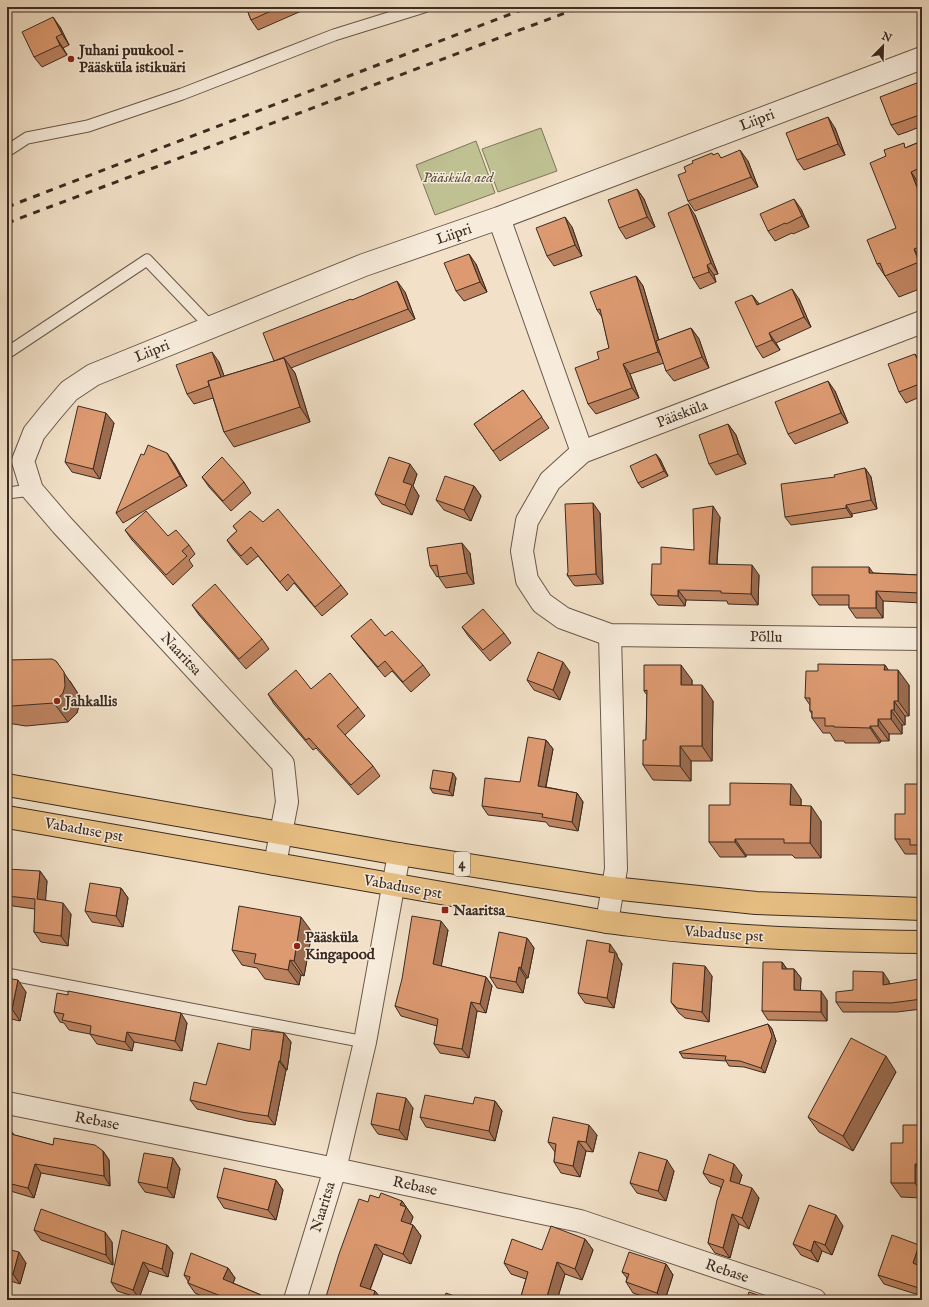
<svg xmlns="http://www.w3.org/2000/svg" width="929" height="1307" viewBox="0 0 929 1307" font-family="'IM FELL English',serif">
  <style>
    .green { fill: #bfc193; stroke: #7e765a }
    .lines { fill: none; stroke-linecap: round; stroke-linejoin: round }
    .service-casing { stroke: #6a584b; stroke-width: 13 }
    .minor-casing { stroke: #6a584b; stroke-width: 24 }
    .trunk-casing { stroke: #3c2b21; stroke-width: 24 }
    .service { stroke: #f7ecdb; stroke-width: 11 }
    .minor { stroke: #f7ecdb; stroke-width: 22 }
    .trunk { stroke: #e9c084; stroke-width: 22 }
    .rail { stroke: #3c2b21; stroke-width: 3; stroke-dasharray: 7 7; stroke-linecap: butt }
    .wall { fill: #be8461; stroke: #3c2b21 }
    .shaded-wall { fill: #9b6c4f; stroke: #3c2b21 }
    .building { fill: #dd9a71; stroke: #3c2b21 }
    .poi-dot { fill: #8f2418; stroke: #f7ecdb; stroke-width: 1.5 }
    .labels { text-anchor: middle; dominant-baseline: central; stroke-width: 3; stroke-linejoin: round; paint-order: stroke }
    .shield { fill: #f7ecdb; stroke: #746559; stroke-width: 1 }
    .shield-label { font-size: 14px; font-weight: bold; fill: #3c2b21 }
    .poi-label { font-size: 15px; font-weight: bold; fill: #3c2b21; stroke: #f7ecdb; text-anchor: start }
    .street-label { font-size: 15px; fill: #3c2b21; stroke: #f7ecdb }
    .park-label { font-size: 15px; font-style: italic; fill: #5d503e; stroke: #f7ecdb }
  </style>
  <rect width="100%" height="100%" fill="#f2e1c8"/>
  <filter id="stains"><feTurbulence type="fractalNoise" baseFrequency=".005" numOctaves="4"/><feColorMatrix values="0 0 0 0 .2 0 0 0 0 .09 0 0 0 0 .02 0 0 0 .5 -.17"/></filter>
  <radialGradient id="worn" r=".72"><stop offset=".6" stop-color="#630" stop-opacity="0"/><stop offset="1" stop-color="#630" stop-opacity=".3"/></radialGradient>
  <path class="green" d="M541 128 557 171 498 192 482 149Z
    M476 141 495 193 435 215 416 165Z"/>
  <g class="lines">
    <g class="service-casing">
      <path id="service" d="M7 151 27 138 88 126 182 94 334 35 424 7
        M7 353 147 260 211 327
        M7 493 32 490
        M7 974 365 1042"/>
    </g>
    <g class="minor-casing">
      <path id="minor" d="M499 218 582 452
        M922 322 582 452 550 481 527 521 522 551 527 580 542 603 563 618 610 635 922 639
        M275 864 287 802 283 764 62 525 32 490 23 461 34 433 51 412 69 391 93 375 364 265 499 218 922 58
        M607 922 616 869 610 635
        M7 1103 335 1169 580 1221 815 1300
        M295 1300 335 1169 365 1042 399 854"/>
    </g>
    <g class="trunk-casing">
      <path id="trunk" d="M7 785 399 854 612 888 756 903 922 909
        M7 817 607 922C633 925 659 929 685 931 764 939 843 941 922 942"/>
    </g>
    <use href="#service" class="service"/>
    <use href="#minor" class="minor"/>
    <use href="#trunk" class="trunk"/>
    <path class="rail" d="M7 207 529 7
      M7 223 581 7"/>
  </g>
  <path class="wall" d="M246 7H305L306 9 258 30 251 20Z
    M60 27 69 45 63 48 67 55 42 67 34 57Z
    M922 81V126L907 132 898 135 891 125Z
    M835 128 845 155 804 170 797 160Z
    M922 141V288L899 297 877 264 896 228 907 147Z
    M713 155 722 158 748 161 758 187 695 211 688 201 686 172Z
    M637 189 644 199 655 227 626 239 619 228Z
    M801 209 809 227 793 234 792 233 775 241 768 231Z
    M695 215 718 274 714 275 716 282 700 289 693 278Z
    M572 227 582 256 554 266 547 256Z
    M476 264 487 292 464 301 456 291Z
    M636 276 643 286 659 340 691 328 699 339 709 368 674 381 666 371 664 363 630 374 639 398 596 414 588 404 599 359 609 348 602 317 597 310Z
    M405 292 415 319 291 368 295 373 310 422 234 447 224 432 213 398 194 404 187 394 219 362 224 376 274 361 352 300Z
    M752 295 759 304 799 299 811 327 776 343 780 350 763 358 756 347Z
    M922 364V396L906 403 899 392Z
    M523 390 549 428 500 461 474 424Z
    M835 391 848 423 795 444 788 434Z
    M114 423 100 479 72 472 65 462Z
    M728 424 736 435 746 464 716 475 709 464Z
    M660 459 668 476 642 488 638 483Z
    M174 463 187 486 123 523 116 513Z
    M865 468 871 477 877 509 852 514V517L791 525 785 517 835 477Z
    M417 474 413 486 419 496 412 515 382 504 375 494Z
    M202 477 244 482 251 493 231 511 209 487Z
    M474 486 481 496 471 521 444 510 436 500Z
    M600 513 603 584 576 586 574 585 567 575Z
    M720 517 717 564 759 575 758 605 728 604 727 601 686 600 685 606 658 605 651 595 661 564 694 550Z
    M233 526 341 585 348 594 322 616 294 583 287 591 258 556 247 565 233 549 227 540 237 531Z
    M125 530 168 536 189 545 195 554 189 560 193 566 173 585 132 540Z
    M470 553 474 584 446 588 438 576 437 577 430 566Z
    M922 565V603L883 601V618H856L849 608V605H819L812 595 873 573 920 575Z
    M192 605 262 639 269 649 246 669 199 615Z
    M462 627 504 633 511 643 490 661 469 637Z
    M351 636H385L423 665 430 675 411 692 392 671 385 677 359 646Z
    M7 660 70 681 77 692 79 705 77 713 68 722 26 726 7 723Z
    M885 665 888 670 909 685V716H905V725H902V734H889V741H881L880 743H845L844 741H835L830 733H823L812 718V714L810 711V705L805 698 818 671Z
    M570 672 560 700 534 690 527 680Z
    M692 680V685L713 701 712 761H691V781L653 780 643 765 646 740 647 695 644 691Z
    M268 694 358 707 365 716 345 735 373 766 380 776 358 795 316 748 313 750 274 704Z
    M546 740 553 749 546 787 577 793 583 802 578 831 549 826 546 822 488 815 482 806 520 782Z
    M456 778 453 796 433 793 430 788Z
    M922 784V860H921L917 854H905L895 839 905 814Z
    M801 799V806L821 821V858H795L792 855H746V857H720L709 842 730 805Z
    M40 871 47 881 45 900 71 914 68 946 41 942 34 932 35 909 13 906 7 898V882Z
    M121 888 128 898 123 927 92 922 85 911Z
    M448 930 441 966 486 977 492 986 486 1013 477 1011 469 1058 440 1053 434 1044 437 1026 401 1016 395 1006Z
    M312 932 304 976 301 975 299 985 265 979 257 968 242 965 232 950Z
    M527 938 534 948 528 978H526L523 993 497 988 490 977Z
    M617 954V956L622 964 614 1008 585 1003 578 993Z
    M782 962 787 969H794L801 978 800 990 827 1000V1021L768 1020 762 1011Z
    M712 976 709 1022 685 1018 679 1013 671 1002Z
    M7 978 26 992 20 1021 7 1018Z
    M889 981V984H922V1009L897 1012H843L836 1002 853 990Z
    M54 1012 187 1023 182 1051 134 1042 132 1051 97 1044 90 1034 69 1030 64 1023 60 1022Z
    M768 1024 772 1029 776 1041 765 1073 744 1067 729 1066 726 1061 683 1058 680 1053Z
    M284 1033 291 1042 287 1070H286L275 1125 247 1121 197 1109 190 1100 206 1085 250 1050Z
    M896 1072 853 1151 819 1132 808 1117Z
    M495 1101 502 1111 495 1141 426 1127 420 1117 473 1104Z
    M413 1108 407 1140 378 1134 371 1124Z
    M7 1125 14 1135 53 1145 103 1151 109 1160 110 1186 41 1173 34 1198 7 1190Z
    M922 1125V1198L901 1197 891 1183 903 1143Z
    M597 1135 593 1152 586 1151 580 1177 561 1173 554 1162 555 1152 548 1142Z
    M173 1158 180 1169 174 1198 145 1192 138 1182Z
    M674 1171 666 1201 637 1193 630 1183Z
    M703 1173 742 1175 739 1184 759 1198 749 1229 739 1224 730 1258 715 1253 708 1243 721 1187 710 1183Z
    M276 1180 283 1190 276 1220 224 1208 217 1197Z
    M379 1198 402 1201 413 1217 410 1224 413 1225 421 1236 411 1264 383 1254 370 1290 375 1291 382 1300H325L368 1202Z
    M843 1226 832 1255 822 1251 818 1262 801 1255 793 1244Z
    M34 1230 112 1242 113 1265 41 1240Z
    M585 1239 593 1250 582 1280 565 1274 557 1300H520L526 1279 511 1274 504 1263 542 1250Z
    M167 1245 173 1253 168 1277 149 1271 139 1298 117 1291 111 1282Z
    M7 1249 26 1263 20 1284 7 1280Z
    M922 1249V1263L921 1267H922V1296L884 1284 878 1275Z
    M666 1264 673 1275 665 1300H655L633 1293 626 1282 627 1278 622 1272Z
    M228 1268 235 1278 233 1283 261 1295 265 1300H211L195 1293 188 1283V1281L184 1275Z"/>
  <path class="shaded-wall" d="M53 17 60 27 69 45 62 34Z
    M56 37 63 48 67 55 60 45Z
    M828 117 835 128 845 155 838 144Z
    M740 150 748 161 758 187 751 177Z
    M911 172 922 188V200Z
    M637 189 644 199 655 227 647 217Z
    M794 199 801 209 809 227 802 216Z
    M688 204 695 215 718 274 711 263Z
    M565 217 572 227 582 256 575 245Z
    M914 249 922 260V266L919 262Z
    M469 254 476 264 487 292 480 282Z
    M707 265 714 275 716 282 709 272Z
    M636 276 643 286 665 362 658 352Z
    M397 281 405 292 415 319 408 309Z
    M792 289 799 299 811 327 804 317Z
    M752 295 760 305H757Z
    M691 328 699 339 709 368 702 357Z
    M769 333 776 343 780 350 772 340Z
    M212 352 219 362 230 392 222 381Z
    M915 354 922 364V370Z
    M284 358 295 373 310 422 300 407Z
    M623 364 630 374 639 398 632 388Z
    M828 381 835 391 848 423 841 413Z
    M106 413 114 423 100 479 93 469Z
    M728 424 736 435 746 464 738 454Z
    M167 453 174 463 187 486 180 476Z
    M656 454 660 459 668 476 664 471Z
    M410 464 417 474 413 486 419 496 412 515 405 505 403 482Z
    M865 468 871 477 877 509 871 500Z
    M474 486 481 496 471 521 464 510Z
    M593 503 600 513 603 584 596 574Z
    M846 505 852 514V517L846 508Z
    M713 506 720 517 716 574 709 564Z
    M462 543 470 553 474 584 467 573Z
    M752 565 759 575 758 605 751 594Z
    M869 567 876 577 869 573Z
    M678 590 686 600 685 606 678 596Z
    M876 591 883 601V618L876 608Z
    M56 661 77 692 79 705 77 713 68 722 54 703Z
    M563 662 570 672 560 700 553 690Z
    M681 665 692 680 691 700 681 685Z
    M885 665 895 680 884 670Z
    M898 670 909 685V716L898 701Z
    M702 685 713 701 712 761 702 746Z
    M894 701 905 716V725L894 710Z
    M891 710 902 725V734L891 719Z
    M878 719 889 734V741L878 726Z
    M870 726 881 741 880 743 870 728Z
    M546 740 553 749 544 795 538 786Z
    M680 746 691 761V781L680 766Z
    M453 773 456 778 453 796 449 791Z
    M791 784 801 799V821L790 805Z
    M577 793 583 802 578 831 572 822Z
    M811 806 821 821V858L810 843Z
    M735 839 746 855V857L735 842Z
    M40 871 47 881 45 909 37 899Z
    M121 888 128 898 123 927 116 916Z
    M63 903 71 914 68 946 61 936Z
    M301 917 312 932 304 976 294 961Z
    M441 921 448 930 440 973 433 964Z
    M527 938 534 948 528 978 521 968Z
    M610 944 617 954V956L622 964 614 1008 607 998 609 952Z
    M290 960 301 975 299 985 288 970Z
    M782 962 788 971 782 969Z
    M705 966 712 976 709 1022 702 1012Z
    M519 967 526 978 523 993 516 982Z
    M794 969 801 978 800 999 794 990Z
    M883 972 889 981V994L883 985Z
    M486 977 492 986 486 1013 480 1004Z
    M919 979 922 984V996Z
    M18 980 26 992 20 1021 12 1009Z
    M821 991 827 1000V1021L821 1012Z
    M471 1002 477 1011 469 1058 462 1049Z
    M181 1013 187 1023 182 1051 175 1041Z
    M768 1024 772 1029 776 1041 765 1073 761 1068Z
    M127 1032 134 1042 132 1051 125 1042Z
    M284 1033 291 1042 287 1070 280 1061Z
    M886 1056 896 1072 853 1151 843 1136Z
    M279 1061 286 1070 275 1125 268 1116Z
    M406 1098 413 1108 407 1140 399 1130Z
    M495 1101 502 1111 495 1141 489 1131Z
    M7 1125 14 1135 7 1134Z
    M589 1125 597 1135 593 1152 586 1142Z
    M578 1141 586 1151 580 1177 573 1166Z
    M103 1151 109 1160 110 1186 104 1176Z
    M173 1158 180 1169 174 1198 167 1188Z
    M667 1160 674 1171 666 1201 658 1191Z
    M35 1164 41 1173 34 1198 28 1188Z
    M734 1164 742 1175 737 1191 730 1181Z
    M915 1164 922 1174V1193L915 1183Z
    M276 1180 283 1190 276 1220 268 1210Z
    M752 1188 759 1198 749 1229 742 1218Z
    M402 1201 413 1217 408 1231 401 1221 400 1205Z
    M732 1214 739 1224 730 1258 723 1248Z
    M836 1215 843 1226 832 1255 825 1245Z
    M413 1225 421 1236 411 1264 403 1254Z
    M105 1232 112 1242 113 1265 106 1255Z
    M585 1239 593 1250 582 1280 575 1269Z
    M814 1241 822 1251 818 1262 811 1251Z
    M375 1244 383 1254 367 1297 360 1286Z
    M167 1245 173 1253 168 1277 162 1269Z
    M919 1245 922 1249V1263L919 1271 913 1263Z
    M19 1252 26 1263 20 1284 13 1274Z
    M143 1262 149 1271 139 1298 133 1290Z
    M557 1262 565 1274 557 1300H546Z
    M666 1264 673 1275 665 1300H662L657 1293Z
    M228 1268 235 1278 231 1289 223 1279Z
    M375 1291 382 1300H372Z
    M261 1295 265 1300H259Z"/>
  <path class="building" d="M246 7H280L251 20Z
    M53 17 62 34 56 37 60 45 34 57 22 32Z
    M922 81V114L900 122 891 125 880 97Z
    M828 117 838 144 797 160 786 133Z
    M922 141V167L911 172 922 200V246L914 249 919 262 885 276 880 263 877 264 867 240 896 228 870 163 886 156 884 150 904 143 905 148Z
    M740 150 751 177 688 201 678 175 686 172 684 167 693 163 692 161 712 153 713 155 718 153 721 158Z
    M637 189 647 217 619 228 608 200Z
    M794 199 802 216 786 224 785 223 768 231 760 214Z
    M688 204 711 263 707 265 709 272 693 278 668 213Z
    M565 217 575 245 547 256 536 228Z
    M469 254 480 282 456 291 444 263Z
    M636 276 658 352 623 364 632 388 588 404 575 368 599 359 597 352 609 348 600 309 597 310 590 292Z
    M397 281 408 309 274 361 263 333 351 299 352 300Z
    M792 289 804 317 769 333 772 340 756 347 735 302 752 295 757 305Z
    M691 328 702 357 666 371 656 341Z
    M212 352 221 377 208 381 209 386 187 394 176 365Z
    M915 354 922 370V383L899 392 888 364Z
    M284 358 300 407 224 432 208 381Z
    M828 381 841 413 788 434 775 402Z
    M523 390 542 417 493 451 474 424Z
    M78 406 106 413 93 469 65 462Z
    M728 424 738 454 709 464 699 435Z
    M148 445 167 453 180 476 116 513 141 454 144 455Z
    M656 454 664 471 638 483 630 466Z
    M222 457 244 482 223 501 202 477Z
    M389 457 410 464 403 482 412 485 405 505 375 494Z
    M865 468 871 500 846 505V508L785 517 781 484 835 477 834 475Z
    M445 476 474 486 464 510 436 500Z
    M593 503 596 574 569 576 567 575 568 572 565 504Z
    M713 506 709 564 752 565 751 594 721 593V591L678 590V596L651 595 652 564H661V547L694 550 693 509Z
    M278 509 341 585 315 607 288 574 280 582 251 547 241 556 227 540 237 531 233 526 250 511 263 522Z
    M146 511 168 536 176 530 189 545 182 551 187 556 166 575 125 530Z
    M462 543 467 573 439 577 437 565 430 566 427 548Z
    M920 565H922V597H919L920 593 876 591V608H849V595H812V567H869V573L920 575Z
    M215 584 262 639 239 659 192 605Z
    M483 609 504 633 483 650 462 627Z
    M371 619 385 636 392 631 423 665 403 682 385 661 378 667 351 636Z
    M538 652 563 662 553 690 527 680Z
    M52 659 56 661 64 672 65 686 63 693 54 703 12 706 7 705V660Z
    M818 664 885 665 884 670H898V701H894V710H891V719H878V726H870V728L834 727V726H825V718H812V711H810V698H805L806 671H818Z
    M644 665H681V685H702V746H680V766L643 765V740H646L647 690 644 691Z
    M296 670 311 689 330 673 358 707 337 726 373 766 351 785 309 738 306 740 268 694Z
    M528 737 546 740 538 786 577 793 572 822 542 817 543 814 482 806 485 778 520 782Z
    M433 770 453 773 449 791 430 788Z
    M730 783 791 784 790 805 811 806 810 843H784V839H735V842H709V805H730Z
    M905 784H922V845H910V839H895V814H905Z
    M8 869 40 871 37 899 63 903 61 936 34 932 35 899 7 896V882Z
    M90 883 121 888 116 916 85 911Z
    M239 906 301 917 294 961 290 960 288 970 254 963 256 954 232 950Z
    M412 916 441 921 433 964 486 977 480 1004 471 1002 462 1049 434 1044 438 1019 395 1006 402 979Z
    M499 932 527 938 521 968 519 967 516 982 490 977Z
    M587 940 610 944 609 952 615 953 607 998 578 993Z
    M763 962H782V969H794V990L821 991V1012L762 1011Z
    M673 963 705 966 702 1012 677 1008 671 1002Z
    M853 971 883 972V985L919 979 922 999 891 1003 836 1002V992L853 990Z
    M7 978 18 980 12 1009 7 1008Z
    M68 991 181 1013 175 1041 127 1032 125 1042 90 1034 91 1026 62 1020 64 1014 54 1012 57 993 68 995Z
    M768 1024 772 1036 761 1068 740 1061 725 1060 726 1056 680 1053 679 1052Z
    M252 1029 284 1033 280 1061H279L268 1116 241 1112 190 1100 194 1082 206 1085 218 1043 250 1050Z
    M851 1038 886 1056 843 1136 808 1117Z
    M377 1093 406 1098 399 1130 371 1124Z
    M425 1095 473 1104 475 1097 495 1101 489 1131 420 1117Z
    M553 1117 589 1125 586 1142 578 1141 573 1166 554 1162 556 1144 548 1142Z
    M903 1125H922V1164H915V1183H891V1143H903Z
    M7 1133 53 1145 54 1138 95 1145 103 1151 104 1176 35 1164 28 1188 7 1183Z
    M639 1152 667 1160 658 1191 630 1183Z
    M144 1153 173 1158 167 1188 138 1182Z
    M709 1154 734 1164 730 1181 752 1188 742 1218 732 1214 723 1248 708 1243 717 1200 724 1180 703 1173Z
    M224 1168 276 1180 268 1210 217 1197Z
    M381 1193 402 1201 400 1205 406 1207 401 1221 413 1225 403 1254 375 1244 360 1286 375 1291 372 1300H325L339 1254 359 1199 368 1202 370 1195 379 1198Z
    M809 1205 836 1215 825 1245 814 1241 811 1251 793 1244Z
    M41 1209 105 1232 106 1255 34 1230Z
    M551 1226 585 1239 575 1269 557 1262 546 1300H520L528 1272 504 1263 512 1239 542 1250Z
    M122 1230 167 1245 162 1269 143 1262 133 1290 111 1282Z
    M892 1235 919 1245 913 1263 922 1267V1289L878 1275Z
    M7 1249 19 1252 13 1274 7 1272Z
    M629 1252 666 1264 657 1293 626 1282 629 1274 622 1272Z
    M191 1253 228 1268 223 1279 261 1295 259 1300H231L188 1283 190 1277 184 1275Z
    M749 1292 772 1300H746Z
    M446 1293 465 1300H443Z
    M212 1297 219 1300H211Z"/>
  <g class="poi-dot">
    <circle cx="71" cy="59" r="4"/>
    <circle cx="57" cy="701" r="4"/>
    <rect x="441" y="906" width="8" height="8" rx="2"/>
    <circle cx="297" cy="946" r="4"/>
  </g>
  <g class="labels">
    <rect class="shield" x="454" y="852" width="16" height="24" rx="3"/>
    <g class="shield-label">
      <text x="462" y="864">4</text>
    </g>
    <g class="poi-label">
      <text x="79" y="50">Juhani puukool -<tspan x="79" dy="17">Pääsküla istikuäri</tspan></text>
      <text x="65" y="701">Jahkallis</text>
      <text x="453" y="910">Naaritsa</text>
      <text x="305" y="937">Pääsküla<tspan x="305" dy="17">Kingapood</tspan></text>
    </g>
    <g class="street-label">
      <text transform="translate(757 120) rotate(-21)">Liipri</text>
      <text transform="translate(454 234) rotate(-19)">Liipri</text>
      <text transform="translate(152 351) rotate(-22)">Liipri</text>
      <text transform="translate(682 414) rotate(-21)">Pääsküla</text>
      <text transform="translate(766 637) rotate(1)">Põllu</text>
      <text transform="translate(181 654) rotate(47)">Naaritsa</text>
      <text transform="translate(84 830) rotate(10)">Vabaduse pst</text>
      <text transform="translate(403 887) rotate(10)">Vabaduse pst</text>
      <text transform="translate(724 934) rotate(4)">Vabaduse pst</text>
      <text transform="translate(97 1121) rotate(11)">Rebase</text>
      <text transform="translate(415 1186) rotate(12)">Rebase</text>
      <text transform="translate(323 1207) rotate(-73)">Naaritsa</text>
      <text transform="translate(727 1271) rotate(19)">Rebase</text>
    </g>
    <g class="park-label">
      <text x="458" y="177">Pääsküla aed</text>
    </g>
  </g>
  <rect width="929" height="1307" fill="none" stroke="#f2e1c8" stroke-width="24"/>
  <rect x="8" y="8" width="913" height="1291" fill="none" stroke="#3c2b21" stroke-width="2"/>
  <rect x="12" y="12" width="905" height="1283" fill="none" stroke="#3c2b21"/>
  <g transform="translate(883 46) rotate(23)" stroke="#f7ecdb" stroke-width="3" paint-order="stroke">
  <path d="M0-3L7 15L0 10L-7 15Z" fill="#3c2b21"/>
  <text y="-6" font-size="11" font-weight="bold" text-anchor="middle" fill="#3c2b21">N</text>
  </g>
  <rect width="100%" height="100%" filter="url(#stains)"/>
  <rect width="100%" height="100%" fill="url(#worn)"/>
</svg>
